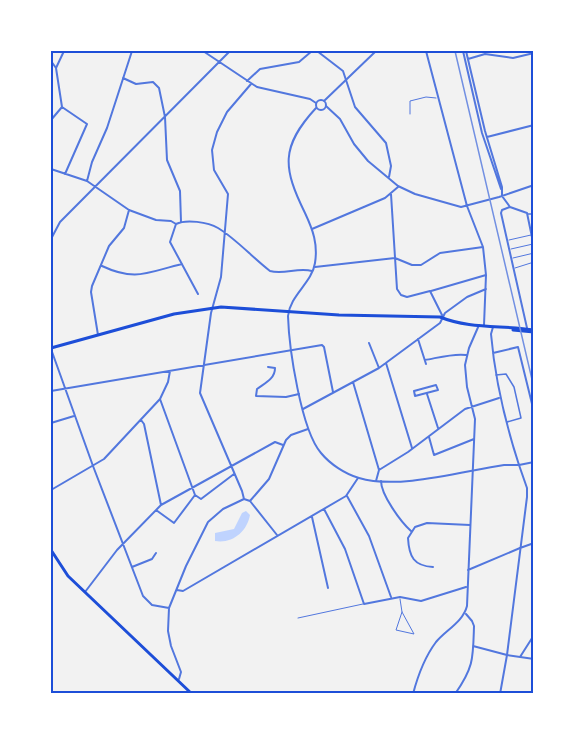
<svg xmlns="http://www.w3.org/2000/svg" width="585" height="745" viewBox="0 0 585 745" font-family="Overpass,sans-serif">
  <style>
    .water { fill: #bfd3fe }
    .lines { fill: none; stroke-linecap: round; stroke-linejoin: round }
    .service { stroke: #5277de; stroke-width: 1 }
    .pedestrian { stroke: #5277de; stroke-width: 1.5 }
    .minor { stroke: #5277de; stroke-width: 2 }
    .tertiary { stroke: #5277de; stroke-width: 2 }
    .secondary { stroke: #1d4ed8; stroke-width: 3 }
    .rail { stroke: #7290e2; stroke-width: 1.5 }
    .neatline { fill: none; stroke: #1d4ed8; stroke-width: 2 }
  </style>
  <rect width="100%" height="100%" fill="#f2f2f2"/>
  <path class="water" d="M246 511 250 515C247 532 232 544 215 541V533L234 529 242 513Z"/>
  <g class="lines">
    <path class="service" d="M410 114V101L426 97 436 98
      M509 240 531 235
      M511 249 533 244
      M513 258 534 253
      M515 268 534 262
      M400 599 402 612 414 634 396 630 402 612
      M298 618 363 604
      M309 694H312"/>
    <path class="pedestrian" d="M528 214H534
      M496 375 506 374 514 387 521 418 507 422"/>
    <path class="minor" d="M203 51 257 87 310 99 316 103
      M317 51 343 71 355 107 386 143 391 166 389 177
      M426 51 467 206 483 247 486 275 484 325
      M463 51 482 133 501 189
      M466 51 485 131 502 187V196L510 207 527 213 534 247
      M468 59 485 54 513 58 534 53
      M51 61 56 68 62 107 87 124 65 174
      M56 68 64 51
      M123 78 136 84 153 82 159 88 165 117 167 160 180 191 181 222
      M247 81 260 69 299 62 312 51
      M326 106 340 119 354 144 368 161 398 186 415 194 461 207 499 197 534 185
      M51 120 62 107
      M487 137 534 125
      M51 169 87 181 129 210 156 220 171 221 176 224C186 219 208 222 218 228 235 238 253 258 270 271 284 275 298 267 312 271
      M87 181 92 162 107 128 132 51
      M391 194 397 289 401 295 407 297 430 291 443 317
      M510 207 502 210 501 213 527 328
      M176 224 170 242 198 294
      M312 229 385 198 398 187
      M51 239 60 222 230 51
      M102 266C136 282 148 272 182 264
      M315 267 395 258 412 265H421L440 253 483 247
      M431 291 486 275
      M493 327 491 334C495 380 505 422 519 465L534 462
      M98 335 91 292 92 286 109 246 124 228 129 210
      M418 339 426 364
      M369 343 379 368
      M51 349 93 466 143 596 152 605 169 608
      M493 353 518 347 534 412
      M425 360C437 358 454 353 466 355
      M386 363 412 448
      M268 367 275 368C275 379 265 383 257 389L256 396 286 397 299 394
      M353 382 379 470
      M436 385 438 390 415 396 414 391Z
      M51 391 322 345 324 347 333 392
      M427 394 438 428
      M160 399 195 495 201 499 234 474
      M303 409 379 368 440 323 445 313 467 297 486 289
      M141 420 144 424 161 505
      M51 423 74 416
      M429 437 434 455 474 439
      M376 481 379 470 408 452 465 409 499 398
      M381 481C381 495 401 522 411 531
      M51 490 104 459 160 399 168 382 170 371
      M347 496 369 536 391 597
      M244 499 242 491 200 393 211 313 221 277 228 194 214 170 212 150 217 132 227 112 251 84
      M250 501 269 479 286 440 291 435 308 429
      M250 501 277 535
      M324 509 345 549 364 604 400 597 421 601 466 587
      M156 510 174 523 195 495
      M312 517 328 588
      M132 567 152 559 156 553
      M433 567C414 566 409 557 408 538L415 527 427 523 470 525
      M468 570 520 548
      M177 590 183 591 346 496 358 478
      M85 592 117 550 161 505 275 442 283 445
      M473 646 507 655 534 659
      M520 657 534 635
      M179 679 181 672 171 646 168 631 169 608 186 566 208 522 223 509 244 499 250 501
      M413 694C418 675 424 658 436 642 446 630 463 622 467 606L475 419 467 387 465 365 469 348 479 325
      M455 694C474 667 473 658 474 626L472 621 466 614"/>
    <path class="tertiary" d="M316 105a5 5 0 1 1 10 0a5 5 0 1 1-10 0Z
      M324 101 376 51
      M316 108C280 147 283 168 305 213 313 230 318 244 315 263 312 283 290 295 288 316 289 348 301 430 321 453 330 464 345 474 359 478 399 490 463 471 504 465H519L527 488V497L507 655 500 694
      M520 548 534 543"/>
    <path class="secondary" d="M513 330 534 332
      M51 348 174 314 221 307 339 315 440 317C469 329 503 325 534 330
      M51 550 68 576 192 694"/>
    <path class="rail" d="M455 51 534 388"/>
  </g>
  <rect width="585" height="745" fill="none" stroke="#ffffff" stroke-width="105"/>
  <rect x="52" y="52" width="480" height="640" class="neatline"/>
</svg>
